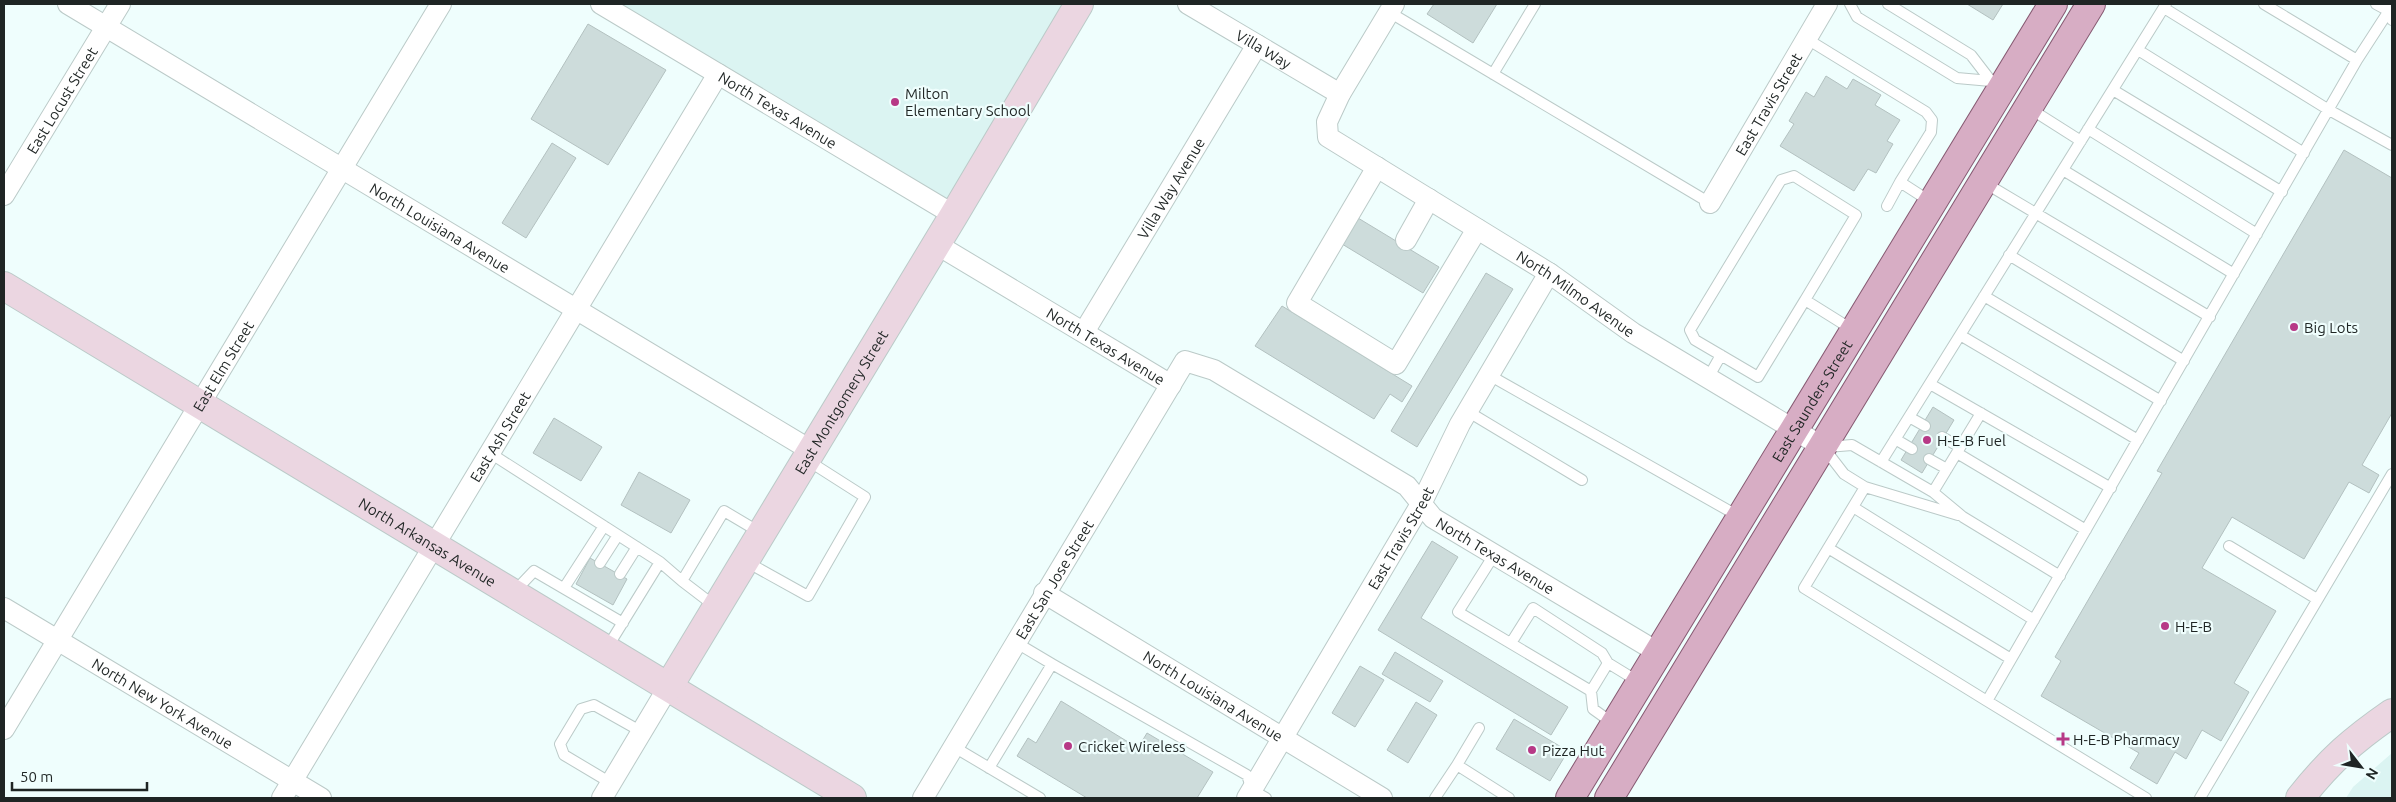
<svg xmlns="http://www.w3.org/2000/svg" width="2396" height="802" viewBox="0 0 2396 802" font-family="Ubuntu,sans-serif">
  <style>
    .built { fill: #dbf4f2 }
    .building { fill: #cddcdb; stroke: #b3c1c0 }
    .lines { fill: none; stroke-linecap: round; stroke-linejoin: round }
    .lane-casing { stroke: #bbcac8; stroke-width: 12 }
    .street-casing { stroke: #bbcac8; stroke-width: 22 }
    .secondary-casing { stroke: #bbcac8; stroke-width: 30 }
    .primary-casing { stroke: #865a72; stroke-width: 30 }
    .lane { stroke: #fff; stroke-width: 10 }
    .street { stroke: #fff; stroke-width: 20 }
    .secondary { stroke: #ebd6e1; stroke-width: 28 }
    .primary { stroke: #d7adc4; stroke-width: 28 }
    .poi-dot { fill: #b73986; stroke: #effefd; stroke-width: 2 }
    .labels { text-anchor: middle; dominant-baseline: central; stroke-width: 4.5; stroke-linejoin: round; paint-order: stroke }
    .street-label { font-size: 15px; fill: #1f2524; stroke: #effefd }
    .poi-label { font-size: 15px; fill: #1f2524; stroke: #effefd; text-anchor: start }
  </style>
  <rect width="100%" height="100%" fill="#effefd"/>
  <path class="built" d="M617 4H1070L947 203Z
    M2392 753V798H2346L2353 787Z"/>
  <path class="building" d="M1434 4H1497L1473 43 1427 14Z
    M1967 4H2003L1993 20Z
    M588 24 666 70 608 165 531 119Z
    M1826 76 1847 89 1853 79 1881 95 1875 105 1900 120 1887 141 1893 144 1876 173 1868 169 1854 191 1780 146 1794 124 1789 121 1806 92 1814 97Z
    M552 143 576 158 526 238 502 223Z
    M2344 150 2392 178V413L2362 465 2379 475 2369 493 2349 482 2304 559 2232 517 2202 568 2276 611 2234 683 2249 692 2221 741 2202 730 2186 759 2175 752 2157 784 2130 768 2139 753 2041 696 2061 661 2055 657 2162 473 2157 471Z
    M1358 218 1439 267 1423 293 1342 244Z
    M1486 273 1513 289 1417 447 1391 431Z
    M1282 306 1412 386 1402 402 1390 394 1374 419 1255 346Z
    M1933 407 1954 420 1922 473 1901 460Z
    M554 418 602 447 581 481 533 453Z
    M639 472 690 500 671 533 621 505Z
    M1432 541 1458 557 1421 618 1568 707 1551 735 1378 630Z
    M590 558 627 579 613 605 576 584Z
    M1395 652 1443 681 1430 702 1382 674Z
    M1360 666 1384 680 1355 727 1332 713Z
    M1061 701 1138 748 1147 733 1213 772 1197 798H1087L1017 756 1028 738 1036 743Z
    M1416 702 1437 715 1408 763 1387 750Z
    M1514 719 1568 751 1550 781 1496 749Z"/>
  <g class="lines">
    <g class="lane-casing">
      <path id="lane" d="M1850 4 1857 17 1957 78 1991 81 1971 55 1888 4
        M2264 4 2357 60 2392 6
        M2376 4 2389 11 2392 20
        M2164 8 2329 110 2392 145
        M1389 12 1710 203
        M1807 39 1926 112 1932 120 1931 132 1900 182
        M2138 50 2304 153
        M1493 74 1535 4
        M2113 90 2282 192
        M2029 108 2081 141
        M2088 129 2257 234
        M2063 170 2234 274
        M1985 183 2210 317
        M1887 206 1900 182 1931 202
        M2009 255 2184 361
        M1984 296 2161 401
        M1805 300 1758 377 1695 340 1690 330 1781 180 1794 176 1856 215 1805 300 1853 330
        M1960 335 2138 440
        M1489 375 1740 517
        M1708 378 1721 355
        M1930 384 2111 488
        M1467 411 1582 480
        M1909 417 1925 426
        M1942 437 1960 447
        M1895 439 1912 449
        M1827 447 1852 445 1933 492 1963 517 2060 576
        M1824 448 1844 474 1865 487 1958 515
        M490 453 660 562
        M1957 453 2086 530
        M1929 459 1947 469
        M1881 462 2166 4
        M1865 487 1804 588 1987 701
        M1933 492 1981 413
        M1853 507 2034 620
        M2229 546 2317 599
        M1828 548 2011 659
        M1494 555 1458 612 1591 691 1608 663 1639 682
        M745 561 808 596 865 497 807 460
        M600 563 618 535
        M620 574 637 547
        M564 588 604 526
        M514 592 534 571 623 623
        M716 607 682 581 724 511 761 533
        M1015 642 1052 664
        M1511 643 1533 608 1602 653 1608 663
        M607 648 660 562 682 581
        M1591 691 1593 709 1614 724
        M954 747 1040 798
        M1457 765 1479 728
        M989 768 1052 664 1247 775 1252 790 1266 798
        M611 783 564 755 560 744 581 709 594 705 642 732
        M1435 798 1457 765 1509 798
        M2146 798 1987 701 2357 60
        M2200 798 2392 474"/>
    </g>
    <g class="street-casing">
      <g id="street">
        <path id="s1" d="M68 4 812 451"/>
        <path id="s2" d="M601 4 954 215"/>
        <path id="s3" d="M1188 4 1340 94"/>
        <path id="s4" d="M1394 4 1340 94 1327 122 1328 137 1549 273 1633 333 1823 447"/>
        <path d="M1377 167 1297 303 1396 364 1477 229"/>
        <path id="s5" d="M4 195 120 4"/>
        <path id="s6" d="M1710 203 1827 4"/>
        <path d="M1406 240 1429 199"/>
        <path id="s7" d="M936 244 1171 385"/>
        <path id="s8" d="M1084 332 1257 45"/>
        <path id="s9" d="M1044 593 1382 798"/>
        <path id="s10" d="M4 608 321 798"/>
        <path id="s11" d="M4 729 441 4"/>
        <path id="s12" d="M282 798 718 74"/>
        <path d="M602 798 669 686"/>
        <path id="s13" d="M923 798 1185 361 1214 370 1407 486 1433 518 1659 653"/>
        <path id="s14" d="M1247 798 1421 504 1460 424 1549 273"/>
      </g>
    </g>
    <g class="secondary-casing">
      <g id="secondary">
        <path id="s15" d="M4 286 852 798"/>
        <path id="s16" d="M669 686 954 215 1079 4"/>
        <path d="M2300 798C2330 760 2353 740 2392 713"/>
      </g>
    </g>
    <g class="primary-casing">
      <g id="primary">
        <path id="s17" d="M1570 798 2053 4"/>
        <path d="M1609 798 2091 4"/>
      </g>
    </g>
    <use href="#lane" class="lane"/>
    <use href="#street" class="street"/>
    <use href="#secondary" class="secondary"/>
    <use href="#primary" class="primary"/>
  </g>
  <g class="poi-dot">
    <circle cx="895" cy="102" r="5"/>
    <circle cx="2294" cy="327" r="5"/>
    <circle cx="1927" cy="440" r="5"/>
    <circle cx="2165" cy="626" r="5"/>
    <path d="M2060.5 731.5h5v5h5v5h-5v5h-5v-5h-5v-5h5z"/>
    <circle cx="1068" cy="746" r="5"/>
    <circle cx="1532" cy="750" r="5"/>
  </g>
  <g class="labels">
    <g class="street-label">
      <text stroke="none"><textPath href="#s3" startOffset="88">Villa Way</textPath></text>
      <text stroke="none"><textPath href="#s5" startOffset="111">East Locust Street</textPath></text>
      <text stroke="none"><textPath href="#s6" startOffset="115">East Travis Street</textPath></text>
      <text stroke="none"><textPath href="#s2" startOffset="206">North Texas Avenue</textPath></text>
      <text stroke="none"><textPath href="#s8" startOffset="168">Villa Way Avenue</textPath></text>
      <text stroke="none"><textPath href="#s1" startOffset="434">North Louisiana Avenue</textPath></text>
      <text stroke="none"><textPath href="#s4" startOffset="444">North Milmo Avenue</textPath></text>
      <text stroke="none"><textPath href="#s7" startOffset="198">North Texas Avenue</textPath></text>
      <text stroke="none"><textPath href="#s11" startOffset="424">East Elm Street</textPath></text>
      <text stroke="none"><textPath href="#s17" startOffset="465">East Saunders Street</textPath></text>
      <text stroke="none"><textPath href="#s16" startOffset="332">East Montgomery Street</textPath></text>
      <text stroke="none"><textPath href="#s12" startOffset="422">East Ash Street</textPath></text>
      <text stroke="none"><textPath href="#s14" startOffset="302">East Travis Street</textPath></text>
      <text stroke="none"><textPath href="#s15" startOffset="495">North Arkansas Avenue</textPath></text>
      <text stroke="none"><textPath href="#s13" startOffset="879">North Texas Avenue</textPath></text>
      <text stroke="none"><textPath href="#s13" startOffset="255">East San Jose Street</textPath></text>
      <text stroke="none"><textPath href="#s9" startOffset="198">North Louisiana Avenue</textPath></text>
      <text stroke="none"><textPath href="#s10" startOffset="185">North New York Avenue</textPath></text>
    </g>
    <g class="poi-label">
      <text x="905" y="93">Milton<tspan x="905" dy="17">Elementary School</tspan></text>
      <text x="2304" y="327">Big Lots</text>
      <text x="1937" y="440">H-E-B Fuel</text>
      <text x="2175" y="626">H-E-B</text>
      <text x="2073" y="739">H-E-B Pharmacy</text>
      <text x="1078" y="746">Cricket Wireless</text>
      <text x="1542" y="750">Pizza Hut</text>
    </g>
  </g>
  <rect width="2396" height="802" fill="none" stroke="#1f2524" stroke-width="10"/>
  <g transform="translate(2361 767) rotate(121)" stroke="#effefd" stroke-width="4" paint-order="stroke">
  <path d="M0-4L9 19L0 12L-9 19Z" fill="#1f2524"/>
  <text y="-8" font-size="14" font-weight="bold" text-anchor="middle" fill="#1f2524">N</text>
  </g>
  <path d="M12 782v8h135v-8" fill="none" stroke="#1f2524" stroke-width="2.5"/>
  <text x="20" y="782" font-size="15" fill="#1f2524" stroke="#effefd" stroke-width="4" paint-order="stroke">50 m</text>
</svg>
